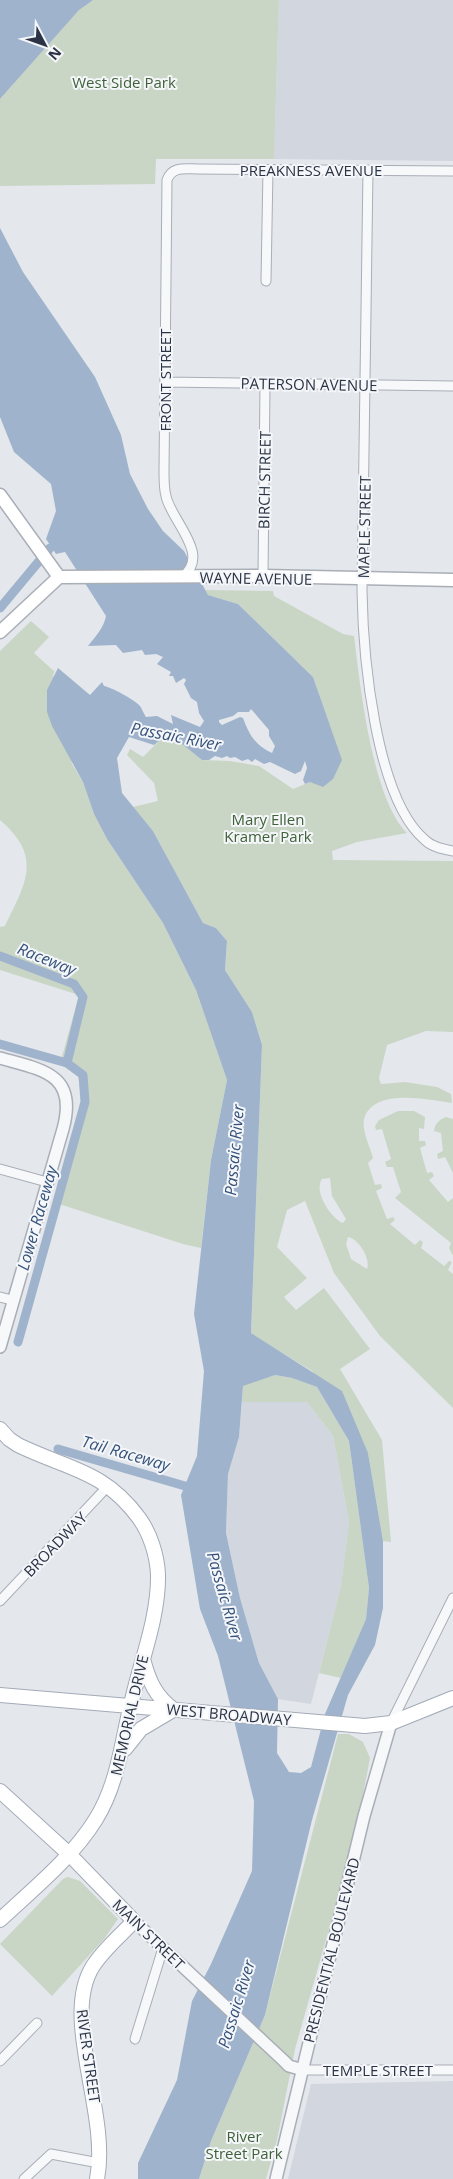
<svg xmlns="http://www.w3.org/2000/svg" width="453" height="2179" viewBox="0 0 453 2179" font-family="'Open Sans',sans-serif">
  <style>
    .built { fill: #d2d6de }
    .green { fill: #c9d6c5; fill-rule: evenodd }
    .water { fill: #9fb4cc; fill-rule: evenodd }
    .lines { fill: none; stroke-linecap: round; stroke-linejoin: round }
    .canal { stroke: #9fb4cc; stroke-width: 9 }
    .minor-casing { stroke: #a9aeb7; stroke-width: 11 }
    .tertiary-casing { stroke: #a9aeb7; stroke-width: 14 }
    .secondary-casing { stroke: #a9aeb7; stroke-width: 15 }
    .primary-casing { stroke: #a3abb8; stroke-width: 16 }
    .minor { stroke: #f7f8fa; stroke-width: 9 }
    .tertiary { stroke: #f7f8fa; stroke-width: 11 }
    .secondary { stroke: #fff; stroke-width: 12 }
    .primary { stroke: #fff; stroke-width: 14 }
    .labels { text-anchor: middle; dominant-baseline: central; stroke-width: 4; stroke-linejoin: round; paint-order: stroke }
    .park-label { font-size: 15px; fill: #3f6138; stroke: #f4f6f9 }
    .street-label { font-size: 15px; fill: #2b3445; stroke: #f4f6f9 }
    .water-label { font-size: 16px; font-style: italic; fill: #34527a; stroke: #f4f6f9 }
  </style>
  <rect width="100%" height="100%" fill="#e4e7ec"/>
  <path class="built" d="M279 0H453V161L274 159Z
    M242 1402H307L333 1436 349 1522 341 1586 311 1704 278 1699 259 1663 240 1598 226 1533 228 1474 239 1437Z
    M453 2081V2179H288L311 2084Z"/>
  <path class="green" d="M93 0H279L274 159H156L155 184 0 186V99L82 6Z
    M205 590 273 591 274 596 343 634 354 636C360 684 372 799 407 833L357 842 332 851 333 860 453 861V1032L426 1031 387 1045 379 1078 381 1084 405 1082 437 1087 451 1094 452 1103C428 1100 378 1088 365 1116 360 1127 370 1147 373 1158L368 1163 375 1185 381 1184 382 1188 376 1191 387 1219 393 1217 395 1220 390 1224 415 1245 420 1240 423 1242 421 1248 444 1266 449 1261 452 1262 448 1270 453 1274V1408L380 1336 334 1273 305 1201 287 1210 277 1247 307 1278 284 1297 296 1310 324 1288 370 1349 340 1369 382 1440 391 1542 383 1541 368 1453 312 1371 251 1334 262 1045 252 1012 225 970 227 941 216 928 203 923 153 831 133 807 158 801 154 783 127 755 130 749 143 757 160 740 182 744 202 760 230 761 259 766 293 789 310 782 341 760 313 677 238 604 208 595ZM330 1178 332 1196 346 1219 343 1223C331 1218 313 1191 322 1179ZM348 1237C359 1239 371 1259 367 1269L351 1259 346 1244Z
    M31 621 49 637 34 653 55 672 53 674 72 764 83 782 94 814 107 839 163 923 196 990 227 1080 211 1160 201 1248 183 1244 53 1202 82 1100 78 1076 60 1064 79 995 0 970V927L5 926C26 882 43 857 0 820V651Z
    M398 1111H414L425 1117 424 1129 419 1128V1141H425L426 1145 420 1148 427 1173 432 1172 434 1176 429 1180 448 1202 453 1198V1256L449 1248 451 1243 395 1198 401 1192 393 1167H387L385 1162 391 1159 382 1129 376 1130 375 1126 379 1120Z
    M446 1117 453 1119V1173L445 1157 438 1159 437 1154 443 1151 441 1133 434 1131C435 1123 439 1120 446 1117Z
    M275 1375 292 1378 317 1387 349 1441 369 1588 366 1619 341 1678 319 1673 341 1586 349 1522 333 1436 307 1402H242L243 1385Z
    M338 1734H349L363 1742 370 1758 355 1837 295 2049 277 2140 266 2179H199L211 2141 265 2015Z
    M68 1877 80 1881 118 1919 104 1939 52 1996 0 1944 63 1879Z"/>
  <path class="water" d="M0 0H93L79 10 0 99Z
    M0 228 23 272 95 377 121 435 130 474 148 509 163 531 184 551 208 595 238 604 313 677 342 760 333 779 323 787 310 782 305 784 303 780 307 768 305 761 301 771 295 774 270 762 264 764 255 759 252 762 248 759 242 761 235 757 230 758 227 756 222 758 215 756 209 760H202L182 744 160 740 154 745 129 737 117 758 122 793 153 831 203 923 216 928 227 941 225 970 252 1012 262 1045 251 1333 342 1391 368 1453 383 1541V1608L375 1645 348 1695 312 1820 265 2015 211 2141 199 2179H138V2163L177 2080 192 2001 211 1964 252 1871 254 1801 218 1656 200 1609 181 1495 197 1456 204 1371 194 1314 211 1160 227 1080 196 990 163 923 107 839 94 814 83 782 52 726 47 712V690L58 668 90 695 102 682 104 686C111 687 135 700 140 706 142 709 144 714 146 717L157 716 173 724 171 715 200 727 204 721 199 713 197 702 191 698 184 684 186 680 184 678 176 683 173 676H169L171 672 157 664 163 657 156 654 145 655 142 650 123 653 116 645 88 646C96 636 104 627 106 616L65 552 56 554 46 539 56 511 51 484 14 452 0 417ZM251 709 269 730V736L275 746 272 753C254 744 249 734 243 718L240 717 222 725 219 722V720L233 716 238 712H249ZM275 1375 292 1378 317 1387 349 1441 369 1588 366 1619 325 1714 311 1767 301 1773 289 1772 277 1753 278 1699 259 1663 240 1598 226 1533 228 1474 239 1437 243 1386Z"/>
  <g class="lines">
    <path class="canal" d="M0 608 50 548
      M0 956 74 984 83 997 67 1063 83 1075 85 1102 18 1342
      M0 1044 67 1063
      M58 1449 185 1486"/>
    <g class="minor-casing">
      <path id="minor" d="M368 170 362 591C363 654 375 798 425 840 432 847 443 849 453 851
        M266 281 268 170
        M165 382 453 386
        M263 576 265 384
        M182 577C212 555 171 521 166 496 164 489 164 480 164 472L167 180C172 166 185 169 197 169L453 171
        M0 1169 47 1182
        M0 1297 12 1300
        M0 1601 109 1485
        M391 1723 453 1598
        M135 2039 163 1948
        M0 2061 37 2023
        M303 2070H453
        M24 2179 51 2154 99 2163"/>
    </g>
    <g class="tertiary-casing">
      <path id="tertiary" d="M0 1058C43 1070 78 1074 63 1129L0 1347
        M134 1921 283 2060 289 2066 303 2070
        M276 2179 364 1816 391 1723"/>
    </g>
    <g class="secondary-casing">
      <path id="secondary" d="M0 495 59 577
        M59 577 263 576 453 580
        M0 632 59 577"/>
    </g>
    <g class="primary-casing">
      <path id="primary" d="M0 1429 9 1439 18 1445C67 1469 104 1470 139 1518 150 1533 157 1555 158 1574 159 1615 142 1658 133 1696 122 1738 119 1782 96 1819 72 1858 33 1889 0 1920
        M143 1659C149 1681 155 1696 174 1710
        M0 1695 365 1726 391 1723 453 1698
        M125 1749 141 1729 173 1710
        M0 1791 69 1854 134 1921C121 1935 104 1949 93 1966 60 2018 110 2113 97 2179"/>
    </g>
    <use href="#minor" class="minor"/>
    <use href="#tertiary" class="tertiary"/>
    <use href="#secondary" class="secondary"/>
    <use href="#primary" class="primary"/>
  </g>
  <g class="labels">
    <g class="park-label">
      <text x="124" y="82">West Side Park</text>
      <text x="268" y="819">Mary Ellen<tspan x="268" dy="17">Kramer Park</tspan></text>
      <text x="244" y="2136">River<tspan x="244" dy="17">Street Park</tspan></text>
    </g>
    <g class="street-label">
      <text x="311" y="170">PREAKNESS AVENUE</text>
      <text transform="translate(165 380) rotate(-90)">FRONT STREET</text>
      <text transform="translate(309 384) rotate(1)">PATERSON AVENUE</text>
      <text transform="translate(264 480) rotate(-89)">BIRCH STREET</text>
      <text transform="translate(364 527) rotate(-89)">MAPLE STREET</text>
      <text transform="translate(256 578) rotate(1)">WAYNE AVENUE</text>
      <text transform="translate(55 1544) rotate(-46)">BROADWAY</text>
      <text transform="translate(229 1714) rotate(5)">WEST BROADWAY</text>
      <text transform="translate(129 1715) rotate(-77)">MEMORIAL DRIVE</text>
      <text transform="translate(149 1934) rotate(44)">MAIN STREET</text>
      <text transform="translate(331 1950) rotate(-76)">PRESIDENTIAL BOULEVARD</text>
      <text transform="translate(89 2056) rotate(82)">RIVER STREET</text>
      <text x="378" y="2070">TEMPLE STREET</text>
    </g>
    <g class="water-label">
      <text transform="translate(176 736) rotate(11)">Passaic River</text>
      <text transform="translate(47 959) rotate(22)">Raceway</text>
      <text transform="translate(234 1150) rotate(-85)">Passaic River</text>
      <text transform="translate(37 1218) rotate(-74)">Lower Raceway</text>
      <text transform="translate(126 1453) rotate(16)">Tail Raceway</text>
      <text transform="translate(225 1596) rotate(74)">Passaic River</text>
      <text transform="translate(236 2004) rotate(-73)">Passaic River</text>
    </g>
  </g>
  <g transform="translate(45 45) rotate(131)" stroke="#f4f6f9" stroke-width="4" paint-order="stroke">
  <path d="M0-4L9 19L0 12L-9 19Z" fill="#2b3445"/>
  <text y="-8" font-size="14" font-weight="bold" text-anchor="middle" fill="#2b3445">N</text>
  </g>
</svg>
